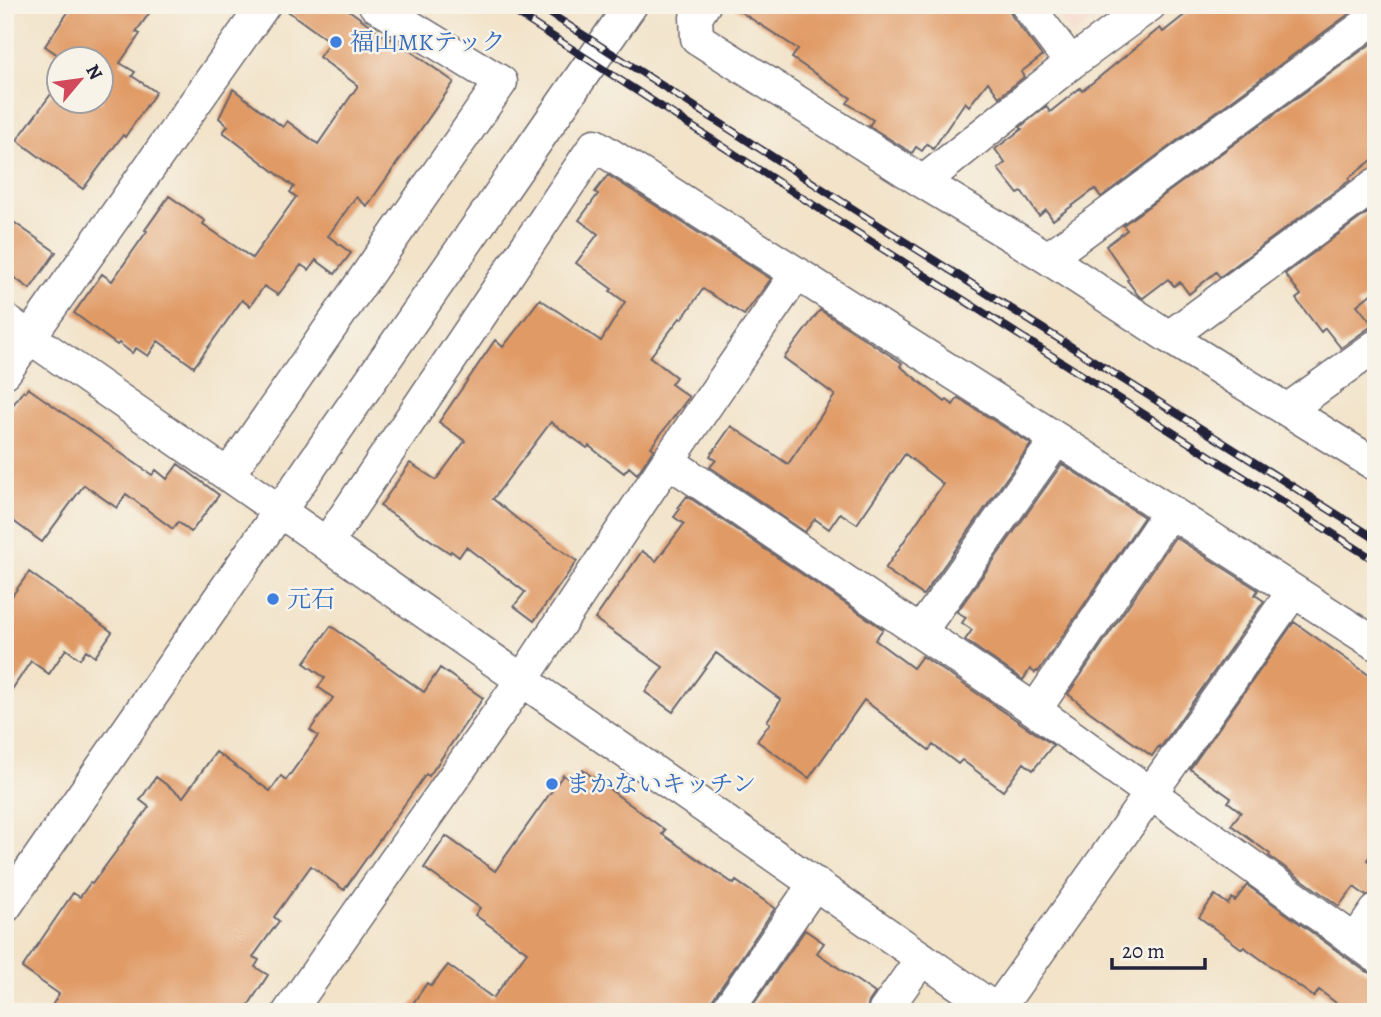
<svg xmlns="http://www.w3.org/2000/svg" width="1381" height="1017" viewBox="0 0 1381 1017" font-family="Alegreya,'Noto Serif JP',serif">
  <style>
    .built { fill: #f7d1c6 }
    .building { fill: #e09a65 }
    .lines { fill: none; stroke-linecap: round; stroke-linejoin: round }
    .minor-casing { stroke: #6b666d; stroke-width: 35 }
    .minor { stroke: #fff; stroke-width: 32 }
    .rail-casing { stroke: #22223b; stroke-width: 8 }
    .rail { stroke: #f7f3e8; stroke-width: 5; stroke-dasharray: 16; stroke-linecap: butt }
    .shop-dot { fill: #3f7fe0; stroke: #f7f3e8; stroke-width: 2.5 }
    .labels { text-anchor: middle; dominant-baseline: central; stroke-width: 5; stroke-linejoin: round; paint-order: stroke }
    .shop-label { font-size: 24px; fill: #366cbe; stroke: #f7f3e8; text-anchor: start }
  </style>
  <rect width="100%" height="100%" fill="#f7f3e8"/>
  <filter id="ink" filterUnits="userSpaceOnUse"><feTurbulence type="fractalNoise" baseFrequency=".0143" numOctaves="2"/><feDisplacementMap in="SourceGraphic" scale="14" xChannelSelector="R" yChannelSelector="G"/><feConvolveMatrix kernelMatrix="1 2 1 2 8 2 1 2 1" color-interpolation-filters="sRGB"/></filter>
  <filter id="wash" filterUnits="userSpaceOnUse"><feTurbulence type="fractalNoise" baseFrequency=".00686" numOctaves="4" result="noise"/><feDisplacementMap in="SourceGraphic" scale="28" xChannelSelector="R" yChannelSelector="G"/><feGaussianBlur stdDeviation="1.57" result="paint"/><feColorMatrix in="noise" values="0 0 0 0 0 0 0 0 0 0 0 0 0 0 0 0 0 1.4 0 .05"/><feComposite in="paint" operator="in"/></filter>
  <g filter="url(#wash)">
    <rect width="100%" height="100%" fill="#f2e3c9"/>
    <path class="built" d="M1051 5H1115L1072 35Z"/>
    <g id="blocks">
      <path class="building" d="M73 5H155L136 32 140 34 120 63 135 72 132 76 156 92 125 137 123 135 83 189 17 140 60 82V102H102V60H65L45 46Z
        M282 5H342L390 40 392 38 454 82 367 206 356 197 328 236 351 253 335 274 316 260 309 270 301 265 278 295 264 286 250 306 242 300 194 367 158 341 148 356 136 348 132 353 119 343 117 345 74 313 102 274 112 281 147 231 145 230 169 196 205 221 203 224 252 258 296 197 290 192 294 187 223 132 228 126 219 118 233 89 283 127 287 121 318 144 357 87V85L319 57 330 42 282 7Z
        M730 5H1008L1012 16 1042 56 1021 72 1024 77 999 97 988 82 969 106 965 102 933 149 927 144 922 151 916 147 912 153 869 126 873 120 847 103 851 98 792 58 798 49Z
        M1197 5H1361L1101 197 1095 189 1053 220 1046 210 1039 216 1022 192 1018 194 998 169 1005 163 995 149 1022 129 1020 127 1046 106 1050 112 1080 88 1082 91 1160 28 1163 32Z
        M1376 40V157L1349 178 1350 180 1220 277 1216 272 1189 294 1180 282 1174 286 1168 279 1143 298 1138 295 1127 280 1129 279 1106 246 1127 230 1123 225Z
        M608 175 771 279 744 315 703 289 682 319 680 318 650 357 676 377 671 384 689 397 651 447 654 449 637 474 629 467 624 473 589 446 587 448 551 422 493 499 521 522 577 561 534 621 514 606 525 592 466 547 459 557 451 551 450 553 380 506 410 463 436 480 465 441 439 422 495 340 503 347 540 299 601 341 625 302 610 291 612 289 576 263 598 234 579 220 598 194 595 192Z
        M1367 213 1376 225V290L1357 305 1373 325 1341 348 1325 328 1321 332 1296 299 1301 295 1285 274Z
        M5 216 56 252 30 289 5 271Z
        M820 310 902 363 900 366 945 402 947 400 953 405 958 398 1031 444 923 595 885 569 943 484 905 454 857 524 840 513 829 529 815 519 805 532 710 467 716 460 710 456 731 426 788 464 835 395 784 358Z
        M28 388 152 475 156 470 167 479 178 464 219 495 191 532 178 522 173 529 126 494 117 508 84 485 42 542 5 515V416L23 391 25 392Z
        M1062 464 1144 517 1038 672 1037 671 1035 673 1030 669 1023 680 965 640 972 630 962 623 966 617 957 612Z
        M687 496 883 629 875 640 913 668 922 656 1053 745 1033 770 1024 763 1003 791 962 760 958 764 933 745 929 750 864 700 809 778 757 741 770 723 767 721 781 700 716 653 673 712 645 692 663 667 595 619 642 551 656 561 684 524 674 517 680 509 678 508Z
        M1175 537 1258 590 1255 595 1264 601 1160 748 1159 746 1152 756 1090 712 1068 694Z
        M29 572 112 632 95 657 86 650 80 659 66 649 49 674 31 661 5 700V606Z
        M1294 622 1376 680V846L1367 860 1376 867V893L1366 896 1354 887 1339 906 1269 856 1270 854 1231 825 1241 812 1228 802 1231 798 1190 769Z
        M331 626 424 692 440 668 483 698 429 776 426 774 344 890 311 866 274 917 279 921 253 957 259 960 255 967 268 975 244 1012H48L59 994 22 968 73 893 80 897 90 883 92 884 149 807 140 800 156 777 183 797 216 752 270 791 281 776 286 780 318 736 310 730 333 698 318 687 325 678 304 663Z
        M583 770 665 830 662 834 734 884 736 881 775 908 711 1002 708 1012H407L427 983 431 986 448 965 493 998 527 952 475 915 480 908 424 868 446 836 495 871 563 775 574 782Z
        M1247 885 1365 971 1376 974V1012H1348L1319 990 1314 997 1244 947 1242 949 1199 917 1215 895 1228 904 1232 898 1235 901Z
        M805 930 824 943 817 953 875 993 869 1002 866 1012H748Z"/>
    </g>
  </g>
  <g filter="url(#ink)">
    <use href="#blocks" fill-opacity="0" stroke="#6b666d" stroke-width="2"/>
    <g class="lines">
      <g class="minor-casing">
        <path id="minor" d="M704 5 696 17 697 38 923 182 1048 258 1169 337 1376 465
          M1027 5 1071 63
          M923 182 1071 63 1150 5
          M1048 258 1376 17
          M5 320 999 1012
          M1169 337 1376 184
          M5 372 264 5
          M1287 410 1376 346
          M668 461 1035 710 1376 956
          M228 475 501 82 375 5
          M327 543 595 145 1057 439 1376 644
          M920 632 1057 439
          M1035 710 1170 511
          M5 907 631 5
          M1355 941 1376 911
          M289 1012 522 680 668 461 797 273
          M726 1012 815 883
          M884 1012 922 958
          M996 1012 1293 592"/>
      </g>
      <use href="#minor" class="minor"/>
      <g class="rail-casing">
        <path id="rail" d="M504 5 815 206 1376 561
          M537 5 869 219 1376 539"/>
      </g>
      <use href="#rail" class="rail"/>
    </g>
  </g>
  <g class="shop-dot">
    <circle cx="336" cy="42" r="7"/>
    <circle cx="273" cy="599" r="7"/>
    <circle cx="552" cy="784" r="7"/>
  </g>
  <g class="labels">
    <g class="shop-label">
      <text x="350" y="42">福山MKテック</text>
      <text x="287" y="599">元石</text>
      <text x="566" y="784">まかないキッチン</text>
    </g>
  </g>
  <rect width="1381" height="1017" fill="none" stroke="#f7f3e8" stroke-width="28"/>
  <g transform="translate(80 80) rotate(61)"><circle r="33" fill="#f7f3e8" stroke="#a29fa3" stroke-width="2"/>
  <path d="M0-5L12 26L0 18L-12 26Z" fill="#d1495b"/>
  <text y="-10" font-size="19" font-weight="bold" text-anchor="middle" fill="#22223b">N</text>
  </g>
  <path d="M1112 958v10h93v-10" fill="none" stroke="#22223b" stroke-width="3.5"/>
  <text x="1122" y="958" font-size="21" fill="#22223b" stroke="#f7f3e8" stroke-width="5" paint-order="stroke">20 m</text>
</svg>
